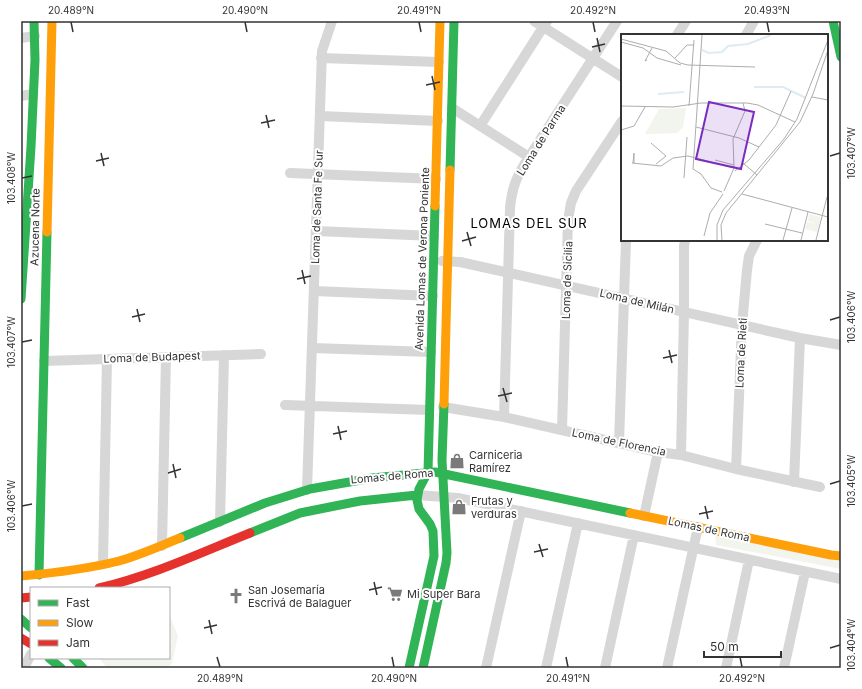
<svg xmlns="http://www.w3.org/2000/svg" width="862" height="689" viewBox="0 0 862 689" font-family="Inter,sans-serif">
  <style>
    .green { fill: #f1f5ed }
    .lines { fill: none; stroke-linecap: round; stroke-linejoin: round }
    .street { stroke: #d7d7d7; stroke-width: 10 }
    .fast { stroke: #30b455; stroke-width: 9 }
    .slow { stroke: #ff9f0a; stroke-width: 9 }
    .jam { stroke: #e5322d; stroke-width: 9 }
    .ticks { fill: none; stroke: #333; stroke-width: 1.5 }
    .labels { text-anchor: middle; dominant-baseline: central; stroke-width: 4; stroke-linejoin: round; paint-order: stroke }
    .street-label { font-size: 11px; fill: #333; stroke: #fff }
    .poi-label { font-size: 11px; fill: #333; stroke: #fff; text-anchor: start }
    .quarter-label { font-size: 13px; letter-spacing: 1px; fill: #000; stroke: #fff }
    .inset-river { fill: none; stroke: #ddebf3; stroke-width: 2 }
    .inset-road { fill: none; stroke: #adadad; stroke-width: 1 }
    .view { fill: #7b2cbf; fill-opacity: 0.15; stroke: #7b2cbf; stroke-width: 2 }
    .inset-edge { fill: none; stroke: #333; stroke-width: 2 }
    .neatline { fill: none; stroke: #333; stroke-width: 1.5 }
    .ticks-label { font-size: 10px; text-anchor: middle; fill: #333 }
  </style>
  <rect width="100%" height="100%" fill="#fff"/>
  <path class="green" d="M715 533 841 559V569L716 545Z
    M169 614 178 636 172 663 168 668H107L99 658H169Z"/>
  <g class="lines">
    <path class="street" d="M534 21 622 77
      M677 35 686 21
      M746 35 754 21
      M21 38 35 36
      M321 58 439 62
      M21 96 33 94
      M452 108 529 157
      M320 116 438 121
      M480 126 547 21
      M290 173 436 179
      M316 231 434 236
      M442 261 460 262 800 338 841 345
      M314 291 433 296
      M312 348 431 352
      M44 361 261 354
      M285 405 429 410
      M443 407 504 417 658 452 681 455 736 469 820 487
      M504 417 510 208C512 187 517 175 529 157L617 21
      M562 430 568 220 571 203 576 191 622 121
      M619 443 626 240
      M681 455 684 312V246L685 240
      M736 469 742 325 747 270 749 256 757 240
      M794 482 800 338
      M307 490 322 51 332 21
      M417 495 458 498 841 579
      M644 516 658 452
      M220 522 224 355
      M162 546 166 357
      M103 564 107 359
      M24 668 31 654
      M486 668 521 511
      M546 668 578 523
      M605 668 634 535
      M667 668 698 527
      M726 668 749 560
      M784 668 805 572"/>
    <path class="fast" d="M833 21 841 57
      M450 170 454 21
      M21 299 31 147 35 60 34 21
      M250 533 300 513 360 501 417 495
      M180 538 265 503 310 489 372 478 435 472 630 513
      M39 575 47 232
      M21 619 31 628
      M49 658 61 668
      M73 658 83 668
      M409 668 434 556 433 531 430 524 419 509 417 500 419 489 428 472 435 206
      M423 668 446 563 447 553 442 460 444 404"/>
    <path class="slow" d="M435 206 440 21
      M47 232 52 21
      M444 404 450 170
      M630 513 831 555 841 556
      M21 576C54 573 87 569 119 561 140 555 160 546 180 538"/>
    <path class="jam" d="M99 588C151 576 200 553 250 533
      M21 598 31 597
      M21 638 31 644"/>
  </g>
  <path class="ticks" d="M71 22 73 32M245 22 247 32M419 22 421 32M593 22 595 32M767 22 769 32M597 38 600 52M592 47 605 44M432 76 435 90M426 85 440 82M266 115 269 128M261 123 275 120M101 153 104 166M830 156 840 153M96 161 109 158M22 178 32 176M467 232 471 246M462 241 476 237M302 270 305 284M297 279 311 276M137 309 140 322M132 317 145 314M830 320 840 317M22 342 32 340M669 350 672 363M663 358 677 355M503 388 507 402M498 396 512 393M338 426 341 440M333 434 347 431M173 464 176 478M168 473 181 469M830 484 840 481M22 506 32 504M705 506 708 519M699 514 713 511M539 544 543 557M534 552 548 549M374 582 377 595M369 590 382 587M209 620 212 634M204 628 217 625M830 648 840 645M217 657 220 667M392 657 394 667M566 657 568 667M740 657 742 667"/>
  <defs>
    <g id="shop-bare" transform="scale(1.2)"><path d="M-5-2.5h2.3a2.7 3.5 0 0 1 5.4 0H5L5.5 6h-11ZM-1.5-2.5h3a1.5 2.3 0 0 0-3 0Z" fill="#7a7a7a" stroke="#fff" stroke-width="2.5" paint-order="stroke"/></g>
    <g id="supermarket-bare" transform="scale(1.2)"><path d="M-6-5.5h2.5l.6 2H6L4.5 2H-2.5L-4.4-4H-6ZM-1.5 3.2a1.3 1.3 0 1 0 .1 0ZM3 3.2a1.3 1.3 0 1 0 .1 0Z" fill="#7a7a7a" stroke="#fff" stroke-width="2.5" paint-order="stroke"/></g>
    <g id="church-bare" transform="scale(1.2)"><path d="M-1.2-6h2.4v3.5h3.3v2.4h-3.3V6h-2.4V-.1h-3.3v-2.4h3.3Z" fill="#7a7a7a" stroke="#fff" stroke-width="2.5" paint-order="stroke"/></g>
  </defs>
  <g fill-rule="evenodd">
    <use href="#shop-bare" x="457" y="461"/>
    <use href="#shop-bare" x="459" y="507"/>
    <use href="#supermarket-bare" x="395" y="594"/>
    <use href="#church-bare" x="236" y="596"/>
  </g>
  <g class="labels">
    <g class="street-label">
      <text transform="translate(541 140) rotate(-58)">Loma de Parma</text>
      <text transform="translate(317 207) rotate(-88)">Loma de Santa Fe Sur</text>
      <text transform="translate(35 227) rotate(-89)">Azucena Norte</text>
      <text transform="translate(422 259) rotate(-88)">Avenida Lomas de Verona Poniente</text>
      <text transform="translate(567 280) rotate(-88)">Loma de Sicilia</text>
      <text transform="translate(637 301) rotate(13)">Loma de Milán</text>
      <text transform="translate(741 353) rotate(-87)">Loma de Rieti</text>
      <text transform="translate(152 357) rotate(-2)">Loma de Budapest</text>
      <text transform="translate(619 442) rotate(12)">Loma de Florencia</text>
      <text transform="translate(392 476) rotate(-5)">Lomas de Roma</text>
      <text transform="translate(709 529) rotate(12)">Lomas de Roma</text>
    </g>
    <g class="poi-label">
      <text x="469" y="455">Carniceria<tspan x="469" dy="13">Ramírez</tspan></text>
      <text x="471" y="501">Frutas y<tspan x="471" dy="13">verduras</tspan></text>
      <text x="248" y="590">San Josemaría<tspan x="248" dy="13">Escrivá de Balaguer</tspan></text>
      <text x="407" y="594">Mi Super Bara</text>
    </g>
    <g class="quarter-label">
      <text x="529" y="223">LOMAS DEL SUR</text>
    </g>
  </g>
  <g transform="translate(621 34)">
    <rect width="207" height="207" fill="#fff"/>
    <path d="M65 74 62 93 56 99 24 100 38 75ZM188 180 200 183 196 198 184 195 186 188 194 190 187 187Z" fill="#f1f5ed"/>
    <path class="inset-river" d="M81 16 88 19 101 18 107 12 127 10 150 1M133 53H162L185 64M37 60 63 58"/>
    <path class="inset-road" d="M0 5 45 17 59 29 67 31 134 33M0 8 22 14 36 24 60 31M54 24 66 11H73M26 26 24 27 31 14M191 63 207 66M0 72 52 73 80 69H126L137 71 174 88M68 72 73 6M75 93 118 104 138 113M0 96 13 92 24 73M30 109 45 122 35 130M94 126 113 131M11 129 40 132 52 124 67 122 113 134M12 129 13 119V129M122 129 136 141M72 135 81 1M72 135 80 140 90 154 101 158M114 137 128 126 155 91 170 57M63 144 66 103M103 157 113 134 112 105 124 77 122 69M121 160 207 183M144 190 181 199M83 202 89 179 102 160M96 206V191L102 176 163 105 176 85 207 6M101 206 100 191 105 179 179 88 192 60 207 16M162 206 171 174M180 206 187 178M195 206 206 163"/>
    <path class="view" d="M88 68 133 78 120 135 75 125Z"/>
    <rect width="207" height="207" class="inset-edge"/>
  </g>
  <rect width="862" height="689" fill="none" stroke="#ffffff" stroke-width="44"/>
  <rect x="30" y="587" width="140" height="72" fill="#ffffff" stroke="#adadad"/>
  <rect x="38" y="600" width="20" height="6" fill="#30b455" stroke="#adadad"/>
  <text x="66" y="607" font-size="12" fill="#333333">Fast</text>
  <rect x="38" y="620" width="20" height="6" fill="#ff9f0a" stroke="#adadad"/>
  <text x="66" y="627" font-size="12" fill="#333333">Slow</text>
  <rect x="38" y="640" width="20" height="6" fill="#e5322d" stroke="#adadad"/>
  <text x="66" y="647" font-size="12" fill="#333333">Jam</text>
  <path d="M704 651v6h77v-6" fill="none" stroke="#333333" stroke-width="2"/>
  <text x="710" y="651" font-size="12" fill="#333333" stroke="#ffffff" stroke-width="3" paint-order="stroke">50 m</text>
  <rect x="22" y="22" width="818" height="645" class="neatline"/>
  <g class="ticks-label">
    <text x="71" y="14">20.489°N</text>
    <text x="245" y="14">20.490°N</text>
    <text x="419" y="14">20.491°N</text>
    <text x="593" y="14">20.492°N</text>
    <text x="767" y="14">20.493°N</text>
    <text transform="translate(851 153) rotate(-90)" y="4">103.407°W</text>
    <text transform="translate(11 178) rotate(-90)" y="4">103.408°W</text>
    <text transform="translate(851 317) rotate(-90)" y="4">103.406°W</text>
    <text transform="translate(11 342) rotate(-90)" y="4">103.407°W</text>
    <text transform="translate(851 481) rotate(-90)" y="4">103.405°W</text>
    <text transform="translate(11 506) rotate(-90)" y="4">103.406°W</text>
    <text transform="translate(851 645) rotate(-90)" y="4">103.404°W</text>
    <text x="220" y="682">20.489°N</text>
    <text x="394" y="682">20.490°N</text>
    <text x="568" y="682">20.491°N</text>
    <text x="742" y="682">20.492°N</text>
  </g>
</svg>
